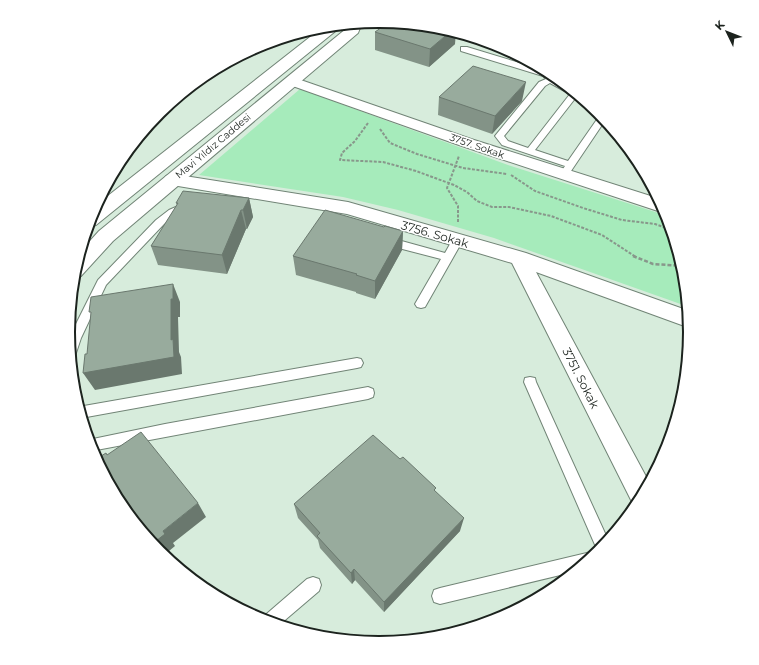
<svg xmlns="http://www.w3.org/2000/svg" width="759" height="665" viewBox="0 0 759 665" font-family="Montserrat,sans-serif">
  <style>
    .green { fill: #a6ebbb }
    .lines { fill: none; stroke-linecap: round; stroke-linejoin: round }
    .lane-casing { stroke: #718476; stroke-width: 2 }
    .street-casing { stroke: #718476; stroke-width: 2 }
    .secondary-casing { stroke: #718476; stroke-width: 2 }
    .path-far1 { stroke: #88978b; stroke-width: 2; stroke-dasharray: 3 1.5; stroke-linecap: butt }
    .path { stroke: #88978b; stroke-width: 2.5; stroke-dasharray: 4 2; stroke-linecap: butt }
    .lane { fill: #fff; fill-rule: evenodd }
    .street { fill: #fff; fill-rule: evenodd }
    .secondary { fill: #fff; fill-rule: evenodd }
    .wall { fill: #839387 }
    .shaded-wall { fill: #6a786e }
    .building { fill: #98ab9d; stroke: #6a786e }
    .labels { text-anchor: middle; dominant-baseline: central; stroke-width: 3; stroke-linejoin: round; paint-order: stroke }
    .far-street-label { font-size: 10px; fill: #1c231e; stroke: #fff }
    .street-label { font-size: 12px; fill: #1c231e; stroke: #fff }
    .rim { fill: none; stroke: #1c231e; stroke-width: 2 }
  </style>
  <rect width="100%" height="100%" fill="#d7ecdc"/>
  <path class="green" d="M300 89 511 166 668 216 685 272 689 307 494 238 398 210 343 197 199 175Z"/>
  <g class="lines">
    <g class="lane-casing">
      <path id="lane" d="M461 47H467L549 72C558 82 569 87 580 96H577L535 150 568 161 600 115H602L606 119 569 174 566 175 561 172 565 166 502 145 495 136 539 82 546 79 543 76 461 51ZM550 83 570 94 528 148 508 141 504 136 545 86Z
        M185 203 190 206 164 224 106 285 81 338 74 359 71 360 69 338 98 280 156 220 169 210Z
        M458 236 462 237 463 240 425 307 421 308 417 307 415 304 441 259 383 244 382 241 383 238 387 237 445 253 454 237Z
        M357 358 361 359 363 363 361 367 357 368 81 418 78 407Z
        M530 377 535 378 536 382 609 542 599 554 524 382 525 378Z
        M368 387 373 389 374 393 373 397 368 399 91 451 88 440 165 424Z
        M591 552 597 555 577 571 440 604 434 602 432 596 434 590 440 588Z
        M313 577 319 579 321 585 319 591 278 626 262 621 263 617 307 579Z"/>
    </g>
    <g class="street-casing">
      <path id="street" d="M292 77 471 139 660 199 667 212 658 211 459 145 287 84 285 81 287 78Z
        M172 174 348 202 526 253 689 311 690 328 536 272 650 484 638 506 637 507 634 506 512 263 347 214 166 184 163 180 166 176Z"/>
    </g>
    <g class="secondary-casing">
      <path id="secondary" d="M362 23 358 33 113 241 81 276 73 278 80 252 99 231 347 28 348 24Z
        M339 25 338 29 96 225 88 227 95 206 324 26Z"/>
    </g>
    <path class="path-far1" d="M368 123 355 141 342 153 340 160 383 162 416 171 454 185 467 192 477 201 492 207H509L551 216 602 235 636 257
      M380 129 390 143 417 154 463 168 507 174
      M511 175 535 191 583 208 622 220 655 224 672 230
      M458 222V206L447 188 459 156"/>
    <path class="path" d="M633 256 653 264 683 266"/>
    <use href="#lane" class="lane"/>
    <use href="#street" class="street"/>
    <use href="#secondary" class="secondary"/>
  </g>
  <path class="wall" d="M375 32 455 44 429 67 375 50Z
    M439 97 522 101 492 134 438 115Z
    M249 198 253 217 247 229H246L227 274 158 265 151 246 177 205 176 203Z
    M384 227 403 231 402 250 375 299 356 293V292L296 275 293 256Z
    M436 492 460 531 384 612 355 580 352 584 320 548 318 540 298 518 294 504Z"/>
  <path class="shaded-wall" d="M452 30 456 32 455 44 429 67 430 49Z
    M526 82 522 101 492 134 495 116Z
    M249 198 253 217 247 229 243 210Z
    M241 210 246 229 227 274 222 255Z
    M403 231 402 250 375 299V281Z
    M173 284 180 302V317H178L179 352 181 357 182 374 95 390 83 373 171 340V299Z
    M198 503 206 517 173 543 175 546 163 556 159 553 152 544 163 531Z
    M464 518 460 531 384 612V602Z
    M354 569 355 580 352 584 351 573Z"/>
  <path class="building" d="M389 22 440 27 452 30 430 49 375 32Z
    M473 66 526 82 495 116 439 97Z
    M183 191 249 198 243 210H241L222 255 151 246 178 203H176Z
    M325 210 384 227 385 226 403 231 375 281 356 275 357 274 293 256Z
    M173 284V299H171V340L173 339 174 357 83 373 85 354H87L91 312H89L91 297Z
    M141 432 198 503 163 531 165 534 152 544 120 505 96 459 106 453 107 455Z
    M373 435 400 459 403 457 436 488 434 490 464 518 384 602 354 569 351 573 317 536 320 533 294 504Z"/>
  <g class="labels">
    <g class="far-street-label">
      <text transform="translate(213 146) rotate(-40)">Mavi Yıldız Caddesi</text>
      <text transform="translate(477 146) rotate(19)">3757. Sokak</text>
    </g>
    <g class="street-label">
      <text transform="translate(435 234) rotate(16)">3756. Sokak</text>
      <text transform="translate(581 378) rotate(63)">3751. Sokak</text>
    </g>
  </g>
  <path d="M0 0H759V665H0ZM75 332a304 304 0 1 1 608 0a304 304 0 1 1-608 0Z" fill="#fff" fill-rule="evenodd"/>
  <path class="rim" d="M75 332a304 304 0 1 1 608 0a304 304 0 1 1-608 0Z"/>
  <g transform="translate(727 32) rotate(313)" stroke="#ffffff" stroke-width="3" paint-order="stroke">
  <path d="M0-3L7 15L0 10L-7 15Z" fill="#1c231e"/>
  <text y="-6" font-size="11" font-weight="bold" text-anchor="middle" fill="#1c231e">K</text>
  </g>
</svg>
